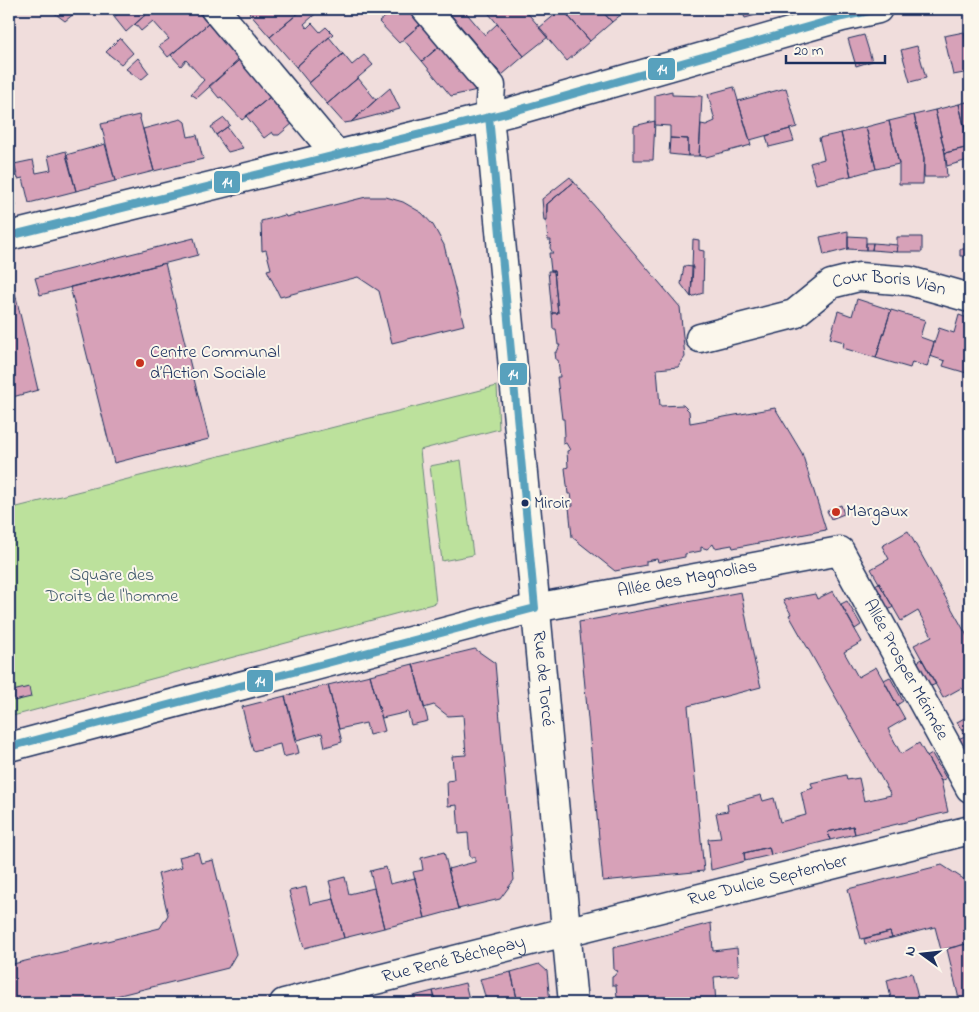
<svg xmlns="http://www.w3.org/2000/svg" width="979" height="1012" viewBox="0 0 979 1012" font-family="'Indie Flower',sans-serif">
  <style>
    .green { fill: #bce19c; stroke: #6c887d }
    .building { fill: #d7a1b8; stroke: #1b2f5e }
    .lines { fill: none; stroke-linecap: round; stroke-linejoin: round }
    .minor-casing { stroke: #1b2f5e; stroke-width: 31 }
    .minor { stroke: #fbf7ec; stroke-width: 28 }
    .bus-1-casing { stroke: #fbf7ec; stroke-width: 11 }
    .bus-1 { stroke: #58a1bd; stroke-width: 8 }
    .poi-dot { fill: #c8321e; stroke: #fbf7ec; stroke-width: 2 }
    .bus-dot { fill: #1b2f5e; stroke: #fbf7ec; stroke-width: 2 }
    .labels { text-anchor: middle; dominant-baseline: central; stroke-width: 4; stroke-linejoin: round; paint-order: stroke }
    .bus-label { font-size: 17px; fill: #1b2f5e; stroke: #fbf7ec; text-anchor: start }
    .street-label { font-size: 18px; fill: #1b2f5e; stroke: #fbf7ec }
    .poi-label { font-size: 18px; fill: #1b2f5e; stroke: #fbf7ec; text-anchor: start }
    .park-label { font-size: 18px; fill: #435c6e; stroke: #fbf7ec }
    .line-badge { stroke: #fbf7ec; stroke-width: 2 }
    .badge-label { font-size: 14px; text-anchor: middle; font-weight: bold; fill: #fff }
  </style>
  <rect width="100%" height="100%" fill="#f0dddc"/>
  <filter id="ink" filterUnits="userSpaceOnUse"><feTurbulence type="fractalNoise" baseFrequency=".02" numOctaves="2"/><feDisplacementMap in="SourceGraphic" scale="10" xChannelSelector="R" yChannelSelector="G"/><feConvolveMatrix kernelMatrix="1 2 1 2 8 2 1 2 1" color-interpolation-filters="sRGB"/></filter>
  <g filter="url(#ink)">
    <path class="green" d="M497 386 499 429 420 450 436 603 9 717V509Z
      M461 460 473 555 442 561 430 466Z"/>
    <path class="building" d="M49 9H80L65 21Z
      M124 9H152L126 32 114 17Z
      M152 9H195L208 24 168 57 159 46 169 39 153 21 141 31 135 24Z
      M254 9H299L301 11 270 37 249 13Z
      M303 9H321L304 24 307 28 312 23 320 32 326 27 333 34 296 67 270 37Z
      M395 9H408L421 24 399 43 379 22Z
      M446 9H463L485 35 497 24 524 56 502 75Z
      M485 9H524L548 37 524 56Z
      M554 9H562L590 41 567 61 539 28 557 13Z
      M562 9H600L612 22 590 41Z
      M600 9H628L612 22Z
      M741 9H778L745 18Z
      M208 24 239 60 197 98 191 94 204 80 186 60 181 66 171 55Z
      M421 24 440 46 422 61 403 39Z
      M964 32 970 63V72L953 75 944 36Z
      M864 35 872 61 856 66 848 39Z
      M329 37 343 54 309 83 296 67Z
      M120 38 133 53 121 64 106 52Z
      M440 46 477 90 451 96 422 61Z
      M917 46 926 78 910 82 901 50Z
      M343 54 352 65 364 55 373 65 327 104 309 83Z
      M138 58 149 73 141 80 126 69Z
      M239 60 270 97 242 120 221 97 219 98 209 86Z
      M358 78 376 100 351 122 344 123 327 104Z
      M734 87 751 145 706 157 699 156 701 124 706 125 715 121 708 94Z
      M390 88 400 109 351 122 376 100Z
      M786 88 797 127 750 140 738 101Z
      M672 91V95L702 96 699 156H688V139L670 138V126L655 125V95Z
      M270 97 293 123 279 135H274L272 132 264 138 246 116Z
      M970 101V174L968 175 969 147 959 104Z
      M959 104 969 147 945 153 935 110Z
      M935 110 945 153 947 177H924V158L914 115Z
      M139 115 154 171 115 181 101 124Z
      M914 115 924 158 923 184H899V164L889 121Z
      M224 118 230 125 216 135 211 127Z
      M181 119 185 122 188 137 197 135 203 159 154 171 143 129Z
      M655 121 653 160H634V126Z
      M889 121 899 164 876 169 866 127Z
      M227 127 243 148 228 152 216 135Z
      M866 127 876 169 851 176 841 133Z
      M790 129 794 141 769 147 766 136Z
      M841 133 851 176 816 184 810 163 824 159 819 138Z
      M670 138 688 139V156L669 154Z
      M105 144 115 181 76 191 66 155Z
      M969 147 968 160 947 166 945 153Z
      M66 151 76 191 29 203 23 178 18 179 14 164 33 160 36 173 51 170 48 156Z
      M9 176 16 206 9 208Z
      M570 177 574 182 547 204V221H544L542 199Z
      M574 182 680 307 685 357 678 367 657 369 660 406 683 405 689 411 690 423 775 408 802 453 826 530 733 548 732 545 715 548 713 544 707 549 701 547V551L685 554V557L658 562 657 559 646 561V565L615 571 572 537 569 507 573 506 571 494H568L565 468 568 467 567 451 570 450 566 443 563 444V436H565L564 419H562L557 377H560L558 360H556L555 352H557L560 345H558L556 329H553L552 313H558L554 271H551L549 253H553L550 248 551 240H548L546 221 547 204Z
      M366 197H386L403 202 422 213 433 225 444 245 464 325 392 343 379 291 358 277 280 297 267 270 271 269 266 250 262 251 261 221 285 215 286 217Z
      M848 231V249L824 255 820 237Z
      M848 236 866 237V250L848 249Z
      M897 237H922V252H897Z
      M194 238 198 255 40 295 35 278Z
      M693 239 699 240V250L704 251 703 293 691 297Z
      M866 243H873L872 250H866Z
      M873 243 898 245 897 252 872 250Z
      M960 249H965V256H960Z
      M965 249H970V256H965Z
      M165 263 209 439 114 463 70 287Z
      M684 266 693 267 691 297 681 284Z
      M548 271H554L558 313H552Z
      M13 284 38 390 9 398V285Z
      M857 299 891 310 876 358 843 348 844 342 830 338 838 311 852 316Z
      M891 310 925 320 920 337 934 342 927 367 912 362 910 368 876 358Z
      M959 315 970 319V374L943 366 945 361 930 356 939 328 954 333Z
      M841 505 844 514 831 519 827 511Z
      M908 531 970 641V704L961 688 943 698 914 645 932 636 918 611 901 621 871 569 889 559 882 546Z
      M879 583 893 607 887 611 873 586Z
      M833 591 862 642 844 652 858 677 876 667 905 719 888 729 901 754 919 743 941 781 948 812 855 834 853 826 828 832 830 840 771 855 769 847 744 853 745 861 711 870 708 839 721 838 716 813 728 811 727 804 761 795 763 801 774 798 780 822 806 815 801 792 813 788 811 783 846 775 847 780 859 778 864 801 891 795 789 615 791 614 783 600 815 594 817 599Z
      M741 592 755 664 761 687 688 706 704 871 603 881 579 622Z
      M847 601 861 625 855 629 841 604Z
      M475 649 495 663 514 880 500 899 458 909 448 869 475 862V857H470L468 833 459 834 457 805 448 806 447 781 454 780 452 756 466 755 463 715 448 716 434 705 424 708 413 664Z
      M922 659 936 684 929 687 916 663Z
      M413 664 428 721 411 725 408 712 382 718 370 675Z
      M370 675 385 731 369 735 366 723 339 729 328 685Z
      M890 677 903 701 897 705 884 680Z
      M328 685 342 742 325 747 322 733 297 740 285 696Z
      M29 687 31 697 14 701 13 691Z
      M285 696 299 753 283 757 280 744 253 751 242 707Z
      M970 715V745L957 722Z
      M965 736 970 745V760L958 739Z
      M932 754 946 778 941 781 927 757Z
      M853 826 855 834 830 840 828 832Z
      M769 847 771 855 745 861 744 853Z
      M198 852 201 863 213 860 236 954 228 968 88 1003H9V965L160 928 168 915 158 874 182 867 179 857Z
      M444 852 458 909 425 918 413 872 423 870 421 858Z
      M942 865 965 880 970 901V943L941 950 935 927 892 938 890 932 861 939 848 889Z
      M386 867 390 884 415 878 425 918 384 928 370 871Z
      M345 877 349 894 374 888 384 928 344 938 329 881Z
      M306 887 310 904 334 899 344 938 304 948 289 891Z
      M711 923 713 951 737 948 739 975 714 977 716 1003H613V999L617 998 616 985H612V977L614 976 618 971 614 970 613 948Z
      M890 932 892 938 865 944 864 939Z
      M970 943V1003H960L947 949Z
      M539 964 547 971 550 1003H518L511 972Z
      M511 972 518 1003H487L480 979Z
      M912 973 919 1002 892 1003 887 980Z
      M465 983 470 1003H436L433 991Z
      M433 991 436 1003H404L402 999Z
      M402 999 404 1003H385H386Z"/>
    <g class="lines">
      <g class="minor-casing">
        <g id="minor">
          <path d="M215 9 336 154"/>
          <path id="s1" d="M426 9 491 86 489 116 493 156 573 1003"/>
          <path d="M9 236 514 111 842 17 878 9"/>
          <path id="s2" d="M700 338 794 314 831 284 859 277 910 281 970 298"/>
          <path id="s3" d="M9 747 535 608 840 551 970 788"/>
          <path id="s4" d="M284 1003 970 830"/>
        </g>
      </g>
      <use href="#minor" class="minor"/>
      <g class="bus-1-casing">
        <path id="bus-1" d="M9 236 514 111 842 17 878 9
          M9 747 535 608 489 116"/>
      </g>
      <use href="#bus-1" class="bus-1"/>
    </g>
  </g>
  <g class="poi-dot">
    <circle cx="140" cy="363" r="5"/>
    <circle cx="836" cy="512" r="5"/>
  </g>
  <circle class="bus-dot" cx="525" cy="503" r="4.5"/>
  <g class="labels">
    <g class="bus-label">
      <text x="534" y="503">Miroir</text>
    </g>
    <g class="street-label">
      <text stroke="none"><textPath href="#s2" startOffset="204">Cour Boris Vian</textPath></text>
      <text stroke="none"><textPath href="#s3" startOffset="699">Allée des Magnolias</textPath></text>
      <text stroke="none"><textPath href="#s3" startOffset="990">Allée Prosper Mérimée</textPath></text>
      <text stroke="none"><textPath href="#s1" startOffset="696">Rue de Torcé</textPath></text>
      <text stroke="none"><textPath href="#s4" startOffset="499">Rue Dulcie September</textPath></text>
      <text stroke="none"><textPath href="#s4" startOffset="175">Rue René Béchepay</textPath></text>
    </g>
    <g class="poi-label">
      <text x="150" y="353">Centre Communal<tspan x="150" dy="21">d’Action Sociale</tspan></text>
      <text x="846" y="512">Margaux</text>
    </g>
    <g class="park-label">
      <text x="112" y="576">Square des<tspan x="112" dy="21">Droits de l'homme</tspan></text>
    </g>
  </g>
  <g class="line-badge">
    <rect x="647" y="57" width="29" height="24" rx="5" fill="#58a1bd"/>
    <rect x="213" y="170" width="28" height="24" rx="5" fill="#58a1bd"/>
    <rect x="499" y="362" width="29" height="24" rx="5" fill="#58a1bd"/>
    <rect x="246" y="669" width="28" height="24" rx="5" fill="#58a1bd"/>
  </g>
  <g class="badge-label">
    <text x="662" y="74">14</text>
    <text x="227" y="187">14</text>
    <text x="513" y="379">14</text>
    <text x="260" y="686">14</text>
  </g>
  <rect width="979" height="1012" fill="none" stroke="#fbf7ec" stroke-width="30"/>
  <rect x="15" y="15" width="949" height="982" fill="none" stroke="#1b2f5e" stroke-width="2" filter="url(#ink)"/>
  <g transform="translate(922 954) rotate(285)" stroke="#fbf7ec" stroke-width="4" paint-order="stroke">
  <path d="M0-4L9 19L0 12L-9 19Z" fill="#1b2f5e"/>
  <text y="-8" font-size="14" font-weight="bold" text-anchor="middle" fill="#1b2f5e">N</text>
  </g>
  <path d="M786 55v8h99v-8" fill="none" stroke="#1b2f5e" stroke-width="2.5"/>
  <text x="794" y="55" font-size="15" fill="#1b2f5e" stroke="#fbf7ec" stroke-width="4" paint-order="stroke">20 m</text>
</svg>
